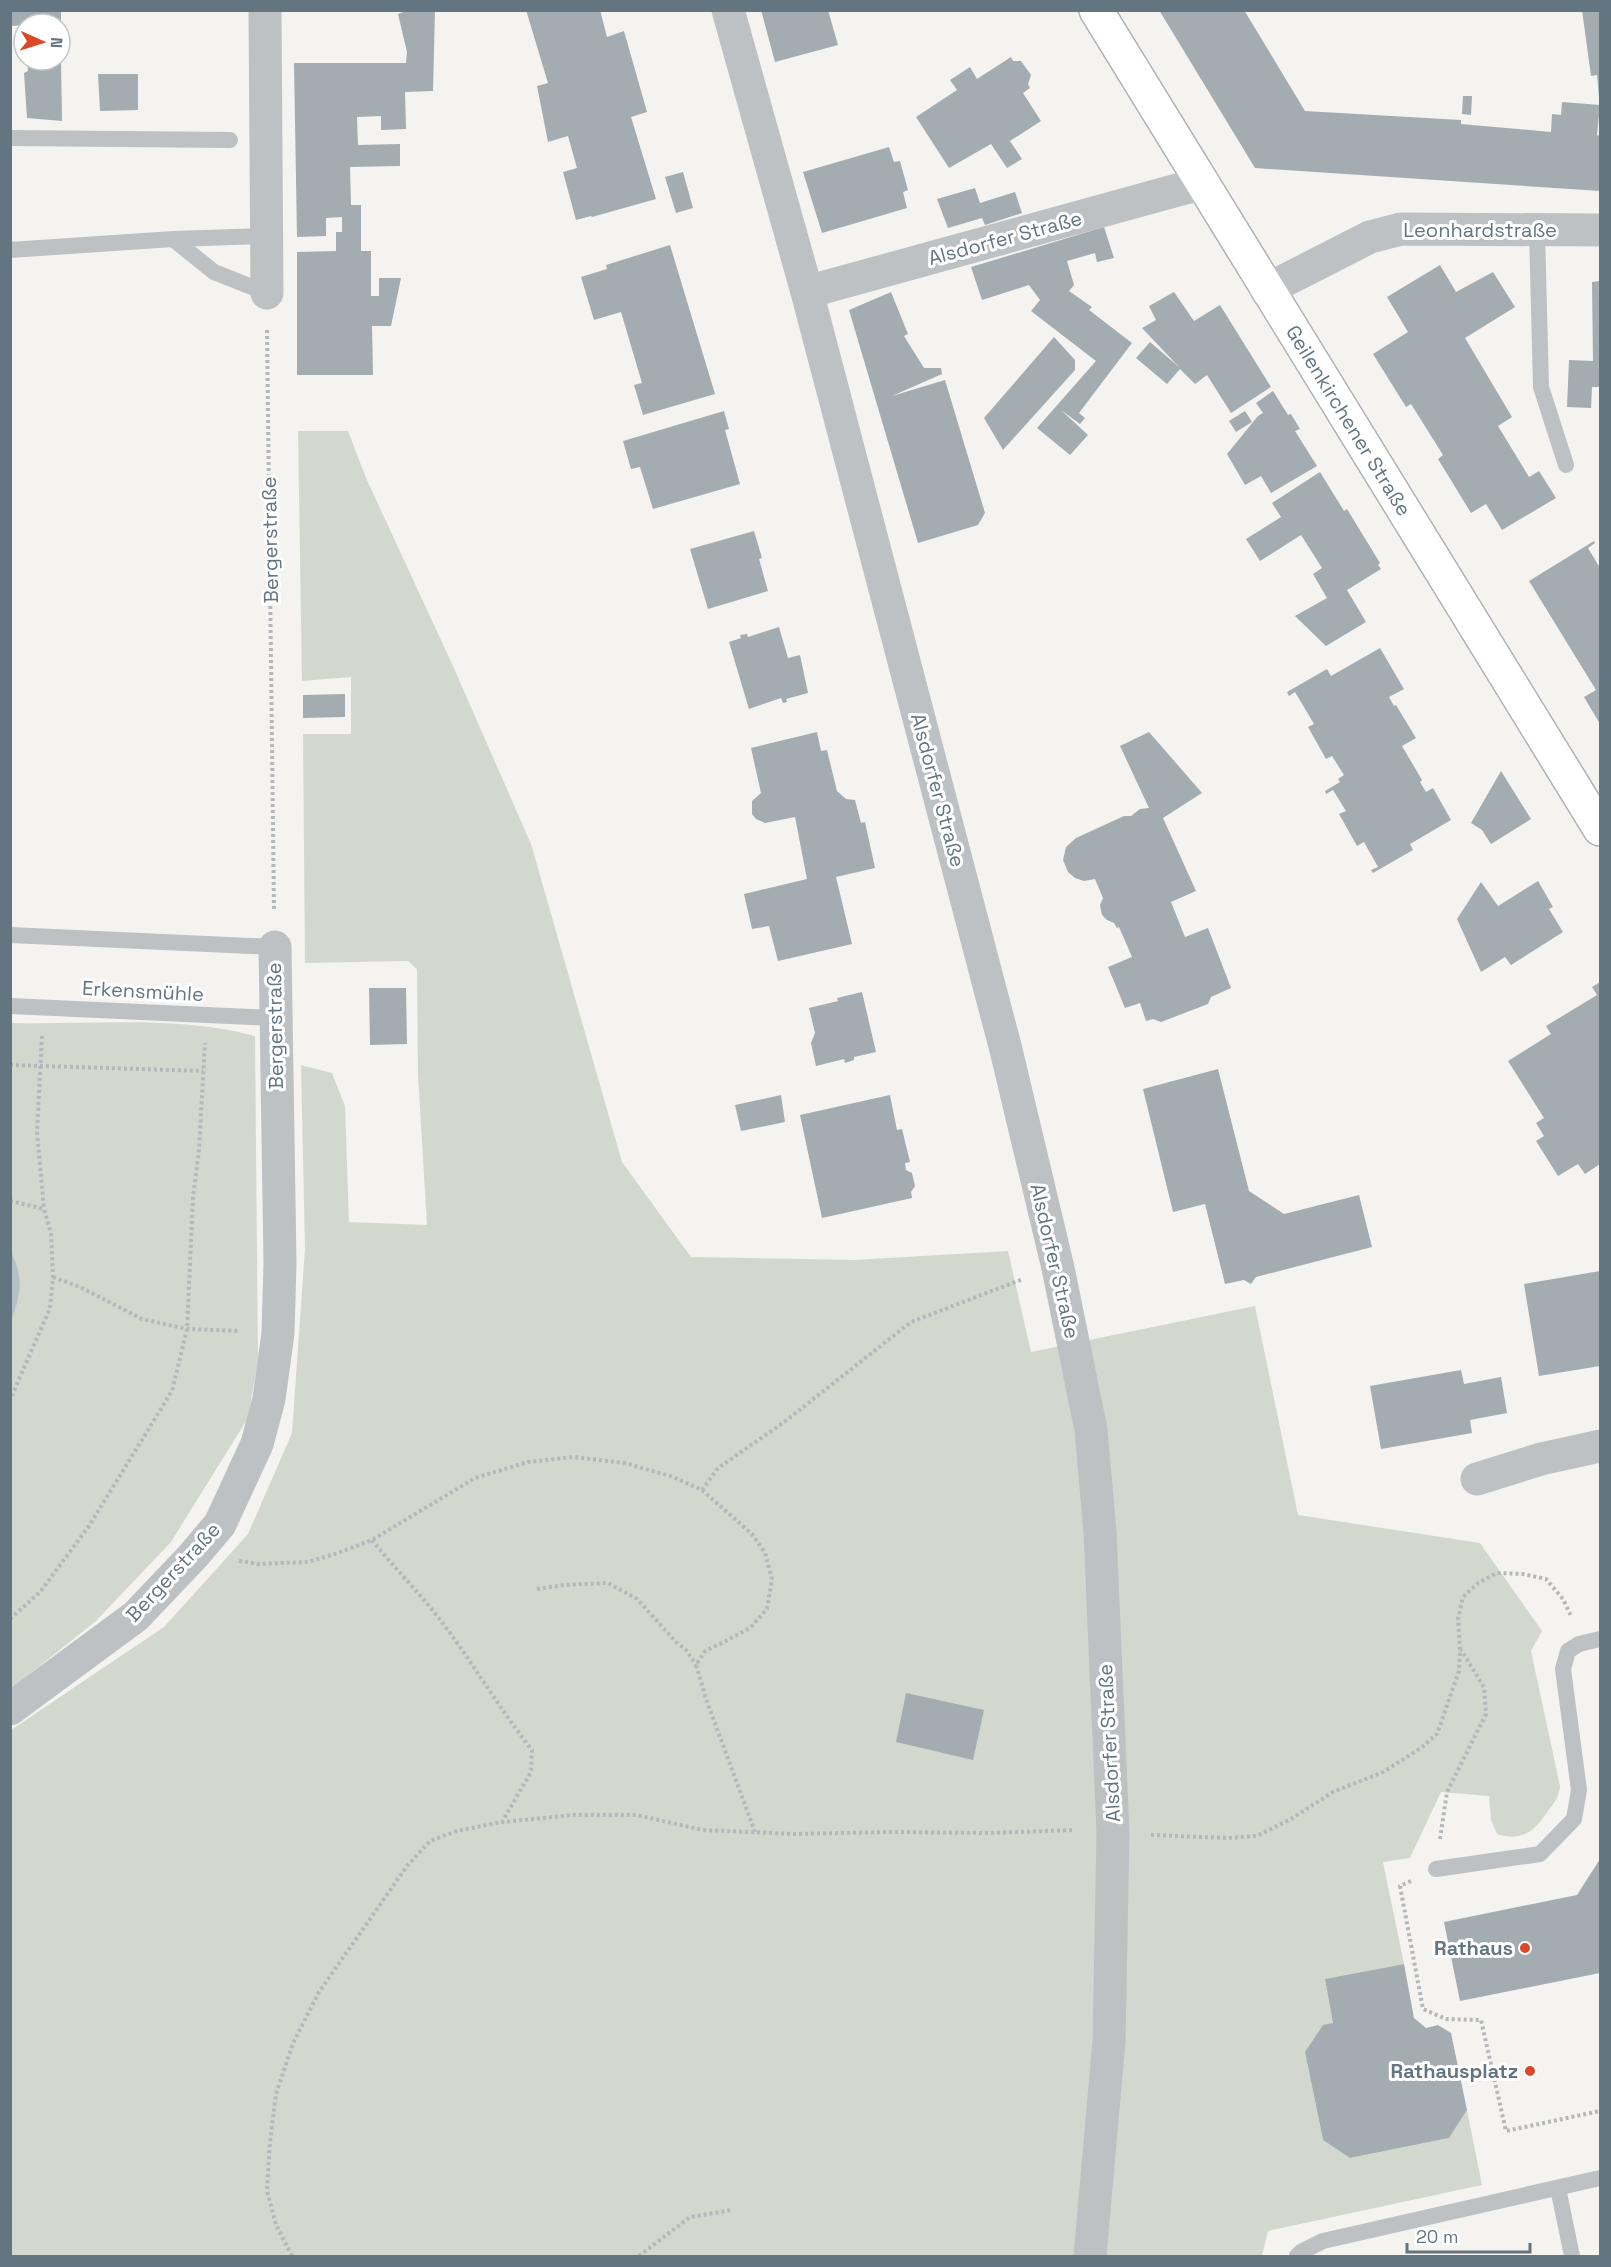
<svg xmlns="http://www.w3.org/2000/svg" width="1611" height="2267" viewBox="0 0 1611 2267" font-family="'Space Grotesk',sans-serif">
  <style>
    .green { fill: #d3d8cf }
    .water { fill: #b3c0c4 }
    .building { fill: #a3acb1 }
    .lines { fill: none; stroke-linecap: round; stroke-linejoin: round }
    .primary-casing { stroke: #aeb3b7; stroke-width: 36 }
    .path { stroke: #b5b8ba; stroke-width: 4; stroke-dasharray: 3 3; stroke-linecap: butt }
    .lane { stroke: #bdc1c4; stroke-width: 16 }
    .street { stroke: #bdc1c4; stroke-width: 33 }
    .primary { stroke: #fff; stroke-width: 33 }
    .poi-dot { fill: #dc4727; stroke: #fff; stroke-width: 2 }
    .labels { text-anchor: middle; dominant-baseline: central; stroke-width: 6; stroke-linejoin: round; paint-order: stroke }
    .street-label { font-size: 20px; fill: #637580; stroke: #fff }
    .poi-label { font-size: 20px; font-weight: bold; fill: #637580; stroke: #fff; text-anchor: end }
  </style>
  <rect width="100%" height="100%" fill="#f4f3ef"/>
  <path class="green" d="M298 431H348L366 478 453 666 531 844 622 1162 691 1257 854 1260 1008 1251 1031 1352 1255 1306 1298 1515 1480 1543 1542 1631 1531 1651 1560 1786C1559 1797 1555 1802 1548 1811 1535 1831 1522 1842 1497 1834L1491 1820 1489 1796 1441 1792 1410 1858 1383 1862 1404 1964 1325 1979 1333 2023 1305 2052 1323 2140 1351 2158 1449 2138 1467 2110 1482 2185 1268 2231 1262 2256H11V1730L164 1627 248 1534 292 1433 305 1248 301 1065 332 1073 345 1106 349 1222 427 1225 418 1075 417 969 408 961 305 963 303 734H351V677L302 681Z
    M11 1023C91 1025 176 1015 255 1036L258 1361 248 1418 171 1542 96 1621 11 1689Z"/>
  <path class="water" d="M11 1252C24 1278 21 1294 11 1321Z"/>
  <path class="building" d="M10 10H61V24L10 26Z
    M409 10H435L433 91 405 92 406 129 381 130V116L357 117 358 145 400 144V166L350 167 351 205H361V251H371V296H379V278H401L391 326H372L373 375H297V252L336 251V232H342V217L326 218V236L297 237 294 63H406L407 52 398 14Z
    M526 10H600L607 37 624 31 647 112 631 117 656 199 592 217 591 216 576 220 563 172 577 168 568 136 548 142 537 86 548 83Z
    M761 10H828L838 45 775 62Z
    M1159 10H1244L1305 111 1461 120V124L1551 132 1552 114 1561 115 1562 102 1600 105 1597 135 1600 136V191L1255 168Z
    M1582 10H1600V97H1599L1597 75 1591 76Z
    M1011 57 1013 61H1021L1031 75 1028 84 1030 88 1023 93 1041 121 1010 141 1022 159 1007 168 991 144 949 168 916 117 957 90 950 80 970 67 977 79Z
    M27 60H61L62 121 27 118 24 73 28 71Z
    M98 74H138V110L100 111Z
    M1463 96H1472L1471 115 1462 114Z
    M889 147 894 162 900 161 908 190 903 192 907 208 822 233 803 172Z
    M683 172 693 208 676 213 665 177Z
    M975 188 980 203 1015 192 1022 213 985 225 982 218 948 228 937 199Z
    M1104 227 1114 258 1097 262 1095 253 1067 261 1074 285 1069 291 1092 307 1089 310 1132 343 1079 413 1085 418 1080 424 1061 410 1088 435 1070 455 1037 428 1096 361 1031 311 1040 300 1029 285 982 300 971 267Z
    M670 245 715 394 643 415 634 385 642 383 621 312 594 320 581 277 607 269 606 265Z
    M1440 265 1456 292 1493 272 1515 307 1465 338 1512 417 1498 426 1529 477 1539 471 1556 498 1502 530 1486 504 1471 513 1438 459 1443 455 1411 404 1406 407 1373 354 1408 332 1387 297Z
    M1600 281V387H1592L1591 408 1567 407 1569 360 1593 361 1592 282Z
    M891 292 908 334 904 336 924 368H941L942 374 892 396 945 380 985 513 978 525 918 543 849 310Z
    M1174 292 1194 321 1220 305 1271 387 1231 413 1207 375 1195 384 1180 369 1167 384 1136 358 1150 342 1179 367 1142 328 1156 320 1149 306Z
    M1054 337 1075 360V370L1003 450 984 418Z
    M1273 391 1288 415 1291 414 1300 429 1295 431 1317 466 1271 493 1261 476 1245 485 1227 454 1258 416 1263 413 1256 403Z
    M724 411 729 429 725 430 740 484 653 509 640 467 631 469 623 441Z
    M1245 411 1252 422 1236 432 1229 421Z
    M1320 472 1344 511 1347 509 1380 563 1378 565 1381 569 1347 590 1366 622 1326 646 1295 616 1327 598 1313 574 1322 568 1301 535 1260 561 1246 539 1281 517 1272 503Z
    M754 531 762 558 759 559 768 591 708 609 690 549Z
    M1594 541 1595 543 1588 548 1600 568V724L1584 697 1596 690 1529 581Z
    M779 627 788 658 800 655 808 693 786 699 787 702 783 703 781 698 749 709 729 642 741 638 740 635 747 634 748 637Z
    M1380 648 1404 689 1389 697 1394 706 1396 705 1416 738 1402 746 1422 780 1420 782 1426 792 1433 788 1451 820 1410 844 1413 850 1373 873 1371 870 1378 867 1364 842 1357 846 1339 814 1346 811 1333 790 1326 794 1325 791 1340 782 1338 779 1344 775 1332 756 1326 759 1308 727 1314 724 1295 692 1289 696 1287 692 1327 669 1331 676Z
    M345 694V717L303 718V695Z
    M817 732 821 751 827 750 837 791 846 799 855 800 861 823 865 822 875 868 836 877 852 944 778 961 769 926 752 929 744 894 807 879 795 817 765 823 756 819 752 814V801L761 793 751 748Z
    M1149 732 1202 793 1163 818 1196 891 1171 902 1185 937 1208 928 1231 988 1211 997 1208 1004 1161 1022 1153 1019 1146 1021 1140 1003 1125 1008 1108 967 1132 957 1119 927 1117 928 1114 923 1107 920 1102 915 1100 905 1103 898 1095 879 1084 881 1075 878 1068 872 1063 860 1066 847 1076 838 1124 816H1131L1140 809 1149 808 1120 746Z
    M1501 771 1531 819 1491 844 1482 830 1471 823Z
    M1538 881 1553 907 1549 909 1563 932 1511 965 1505 957 1481 972 1457 919 1481 882 1498 906Z
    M1600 982V1164L1585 1174 1578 1164 1558 1176 1536 1141 1544 1136 1536 1123 1544 1118 1508 1061 1551 1034 1546 1026 1597 995 1592 987Z
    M369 988H406L407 1044 370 1045Z
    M862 992 876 1052 854 1057V1060L845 1063 844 1059 816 1066 811 1043 815 1033 809 1008 838 1001 837 998Z
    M1218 1069 1249 1191 1284 1214 1359 1195 1372 1247 1256 1277 1251 1284 1244 1280 1225 1284 1205 1204 1173 1212 1143 1089Z
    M781 1095 785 1122 741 1131 735 1105Z
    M890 1095 897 1130 902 1129 910 1162 905 1163 906 1170 912 1173 915 1186 911 1192 912 1198 822 1218 800 1115Z
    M1600 1271V1366L1539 1376 1524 1284Z
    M1461 1370 1464 1384 1501 1377 1507 1413 1470 1420 1472 1433 1381 1449 1370 1386Z
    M906 1693 984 1710 973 1760 896 1742Z
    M1600 1859V1973L1460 2001 1444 1922 1577 1895Z
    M1404 1964 1414 2018 1426 2028 1438 2025 1451 2033 1467 2110 1449 2138 1350 2158 1323 2140 1305 2052 1323 2025 1333 2023 1325 1979Z"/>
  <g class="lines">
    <g class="primary-casing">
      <g id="primary">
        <path id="s1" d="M1096 10 1600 829"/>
      </g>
    </g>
    <path class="path" d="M267 330 274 910
      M42 1036 37 1132 44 1209
      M10 1065 203 1071
      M10 1201 44 1209 51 1233 53 1277 50 1308 10 1400
      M53 1277 80 1287 142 1319 187 1329 240 1331
      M702 1490 718 1468 783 1423 911 1322 1023 1279
      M372 1540C394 1568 420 1593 441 1621 473 1663 499 1708 532 1750L531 1772 502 1822
      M239 1561 259 1564 308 1562 338 1553 372 1540 475 1478 528 1462 573 1457 625 1463 673 1477 702 1490 752 1534 765 1553 772 1579 767 1609 751 1627 728 1640 705 1651 696 1665 706 1699 755 1832
      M537 1589 564 1585 608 1583 637 1599 676 1642 686 1650 696 1665
      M10 1619 40 1592 89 1526 172 1391 187 1329 193 1197 199 1150 205 1043
      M1151 1835 1227 1838 1257 1836 1291 1819 1333 1792 1383 1772 1421 1748 1437 1734 1459 1671 1460 1649 1458 1619 1463 1597 1478 1583 1497 1573 1523 1574 1546 1579 1563 1599 1571 1616
      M1440 1839 1447 1792 1486 1714 1484 1687 1461 1650
      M1411 1881 1400 1886 1423 2009 1446 2019 1481 2020 1506 2131 1600 2111
      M292 2256 276 2225 267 2191 270 2142 276 2094 293 2043 319 1992 407 1866 430 1841 457 1831 502 1822 573 1815H636L703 1830 795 1834 889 1832 989 1833 1074 1830
      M639 2256 690 2217 732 2210"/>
    <path class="lane" d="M10 138 230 140
      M1537 230 1541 387 1566 465
      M173 239 214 272 267 293
      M10 250 173 239 266 236
      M10 935 275 947
      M10 1006 274 1018
      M1436 1869 1540 1854 1574 1819 1579 1790 1563 1669 1568 1651 1579 1644 1600 1639
      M1558 2188 1572 2256
      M1297 2256 1301 2252 1323 2241 1600 2178"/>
    <path class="street" d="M265 10 267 293
      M728 10 807 292 1006 1050 1058 1268 1091 1430 1100 1532 1113 1833 1109 2041 1090 2256
      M1266 290 1370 237 1401 229 1600 230
      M807 292 1203 183
      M1477 1479 1541 1459 1600 1446
      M10 1709 136 1616 193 1556 220 1524 257 1444 269 1399 278 1333 280 1263 275 947"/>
    <use href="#primary" class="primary"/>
  </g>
  <g class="poi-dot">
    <circle cx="1525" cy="1948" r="6"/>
    <circle cx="1530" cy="2071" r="6"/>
  </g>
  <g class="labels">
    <g class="street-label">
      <text x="1480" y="230">Leonhardstraße</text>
      <text transform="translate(1005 238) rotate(-15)">Alsdorfer Straße</text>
      <text stroke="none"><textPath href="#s1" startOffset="482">Geilenkirchener Straße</textPath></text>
      <text transform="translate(270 540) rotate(-91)">Bergerstraße</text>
      <text transform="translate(938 790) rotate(75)">Alsdorfer Straße</text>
      <text transform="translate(143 991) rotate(3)">Erkensmühle</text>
      <text transform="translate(275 1026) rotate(-91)">Bergerstraße</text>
      <text transform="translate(1055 1261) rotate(77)">Alsdorfer Straße</text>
      <text transform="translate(173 1572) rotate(-47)">Bergerstraße</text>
      <text transform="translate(1109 1743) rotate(-93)">Alsdorfer Straße</text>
    </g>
    <g class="poi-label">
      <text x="1513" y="1948">Rathaus</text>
      <text x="1518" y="2071">Rathausplatz</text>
    </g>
  </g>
  <rect width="1611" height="2267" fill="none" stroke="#637580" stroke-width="24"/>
  <g transform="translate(42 42) rotate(93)"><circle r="28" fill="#ffffff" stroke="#c1c8cc" stroke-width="1.5"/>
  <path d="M0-4.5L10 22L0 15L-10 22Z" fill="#dc4727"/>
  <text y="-9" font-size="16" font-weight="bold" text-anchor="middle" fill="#637580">N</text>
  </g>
  <path d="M1407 2243v9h123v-9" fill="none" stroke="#637580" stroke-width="3"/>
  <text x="1416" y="2243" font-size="18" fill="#637580" stroke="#ffffff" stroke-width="4.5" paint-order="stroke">20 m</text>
</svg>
